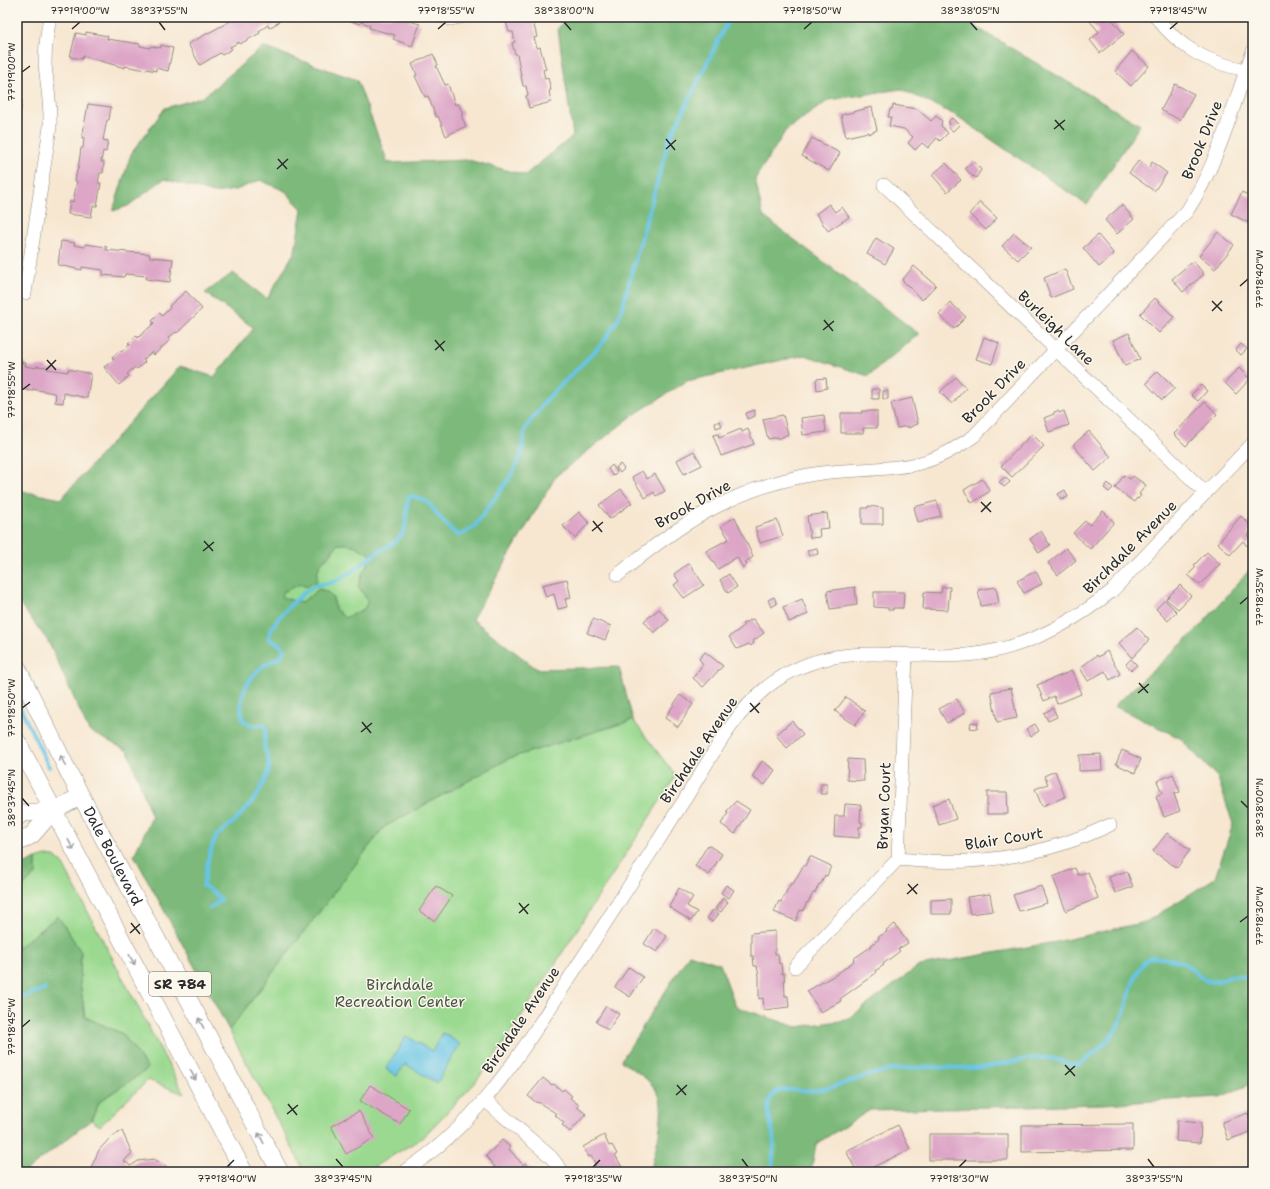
<svg xmlns="http://www.w3.org/2000/svg" width="1270" height="1189" viewBox="0 0 1270 1189" font-family="'Shantell Sans',sans-serif">
  <style>
    .green { fill: #9ad98f; stroke: #62825d }
    .forest { fill: #7bb97a; stroke: #537252; fill-rule: evenodd }
    .water { fill: #68c5e6; stroke: #4a7888 }
    .lines { fill: none; stroke-linecap: round; stroke-linejoin: round }
    .stream { stroke: #68c5e6; stroke-width: 4 }
    .building { fill: #dda6c7 }
    .minor-casing { stroke: #91897e; stroke-width: 14 }
    .major-casing { stroke: #91897e; stroke-width: 18 }
    .minor { stroke: #fff; stroke-width: 13 }
    .major { stroke: #fff; stroke-width: 17 }
    .oneway { stroke: #a0a0a0 }
    .ticks { fill: none; stroke: #2b2b2b; stroke-width: 1.5 }
    .labels { text-anchor: middle; dominant-baseline: central; stroke-width: 3; stroke-linejoin: round; paint-order: stroke }
    .shield { fill: #fbf7ec; stroke: #696865; stroke-width: 1 }
    .shield-label { font-size: 14px; font-weight: bold; fill: #2b2b2b }
    .street-label { font-size: 15px; fill: #2b2b2b; stroke: #fbf7ec }
    .park-label { font-size: 15px; fill: #475644; stroke: #fbf7ec }
    .neatline { fill: none; stroke: #2b2b2b; stroke-width: 1.5 }
    .ticks-label { font-size: 10px; text-anchor: middle; fill: #2b2b2b }
  </style>
  <rect width="100%" height="100%" fill="#fbf7ec"/>
  <filter id="ink" filterUnits="userSpaceOnUse"><feTurbulence type="fractalNoise" baseFrequency=".025" numOctaves="2"/><feDisplacementMap in="SourceGraphic" scale="8" xChannelSelector="R" yChannelSelector="G"/><feConvolveMatrix kernelMatrix="1 2 1 2 8 2 1 2 1" color-interpolation-filters="sRGB"/></filter>
  <filter id="wash" filterUnits="userSpaceOnUse"><feTurbulence type="fractalNoise" baseFrequency=".012" numOctaves="4" result="noise"/><feDisplacementMap in="SourceGraphic" scale="16" xChannelSelector="R" yChannelSelector="G"/><feGaussianBlur stdDeviation="0.9" result="paint"/><feColorMatrix in="noise" values="0 0 0 0 0 0 0 0 0 0 0 0 0 0 0 0 0 1.4 0 .05"/><feComposite in="paint" operator="in"/></filter>
  <g filter="url(#wash)">
    <rect width="100%" height="100%" fill="#f7e7d1"/>
    <path class="green" d="M338 544C360 543 356 549 374 555L358 586 368 601 364 609 345 618 335 609C334 596 331 593 319 589L301 603 281 597 283 592 300 584 317 571 319 564 330 555Z
      M633 720 676 776 497 1054 474 1084 422 1138 365 1172H305L229 1030 384 827 510 758Z
      M46 856 54 857 61 861 184 1094 148 1080 100 1126 91 1120 100 1101 147 1069 123 1034 85 1017 80 982 81 952 57 917 17 948V892L36 874V859Z"/>
    <path class="forest" d="M566 17H959L1140 125 1087 205 957 116 901 89 829 100 786 130 755 179 763 216 919 334 868 376 805 355 687 381 632 416 556 476 472 619 537 669 619 667 633 720 510 758 384 827 229 1030 134 855 152 817 128 751 89 731 48 641 17 600V490L61 499 180 366 214 377 254 328 205 293 233 273 267 299 295 251 302 209 285 191 260 180 236 190 214 193 164 179 128 206 113 211 131 154 165 108 203 97 263 47 357 80 388 163 468 160 525 175 573 136 558 29ZM338 544C359 543 356 549 373 555L362 574 358 586 368 601 364 609 345 618 335 609C334 596 331 593 319 589L301 603 281 597 283 592 300 584 306 587 317 581C316 562 327 558 338 544Z
      M1253 566V1083L1220 1097 1102 1104 870 1110 816 1144 811 1172H650C655 1153 667 1111 658 1093 650 1079 634 1070 621 1061L689 954 720 964 736 1007 797 1027 847 1020 919 966 1056 942 1146 922 1215 878 1233 824 1218 778 1180 738 1114 706 1196 631Z
      M36 859V874L17 892V868Z
      M58 916 81 952 80 982 85 1017 123 1034 148 1069 100 1101 91 1120 25 1172H17V948Z"/>
    <path class="water" d="M443 1033 460 1044 437 1083 405 1064 397 1076 386 1069 406 1036 432 1051Z"/>
    <g class="lines">
      <path class="stream" d="M17 701 49 767
        M210 908 221 900 212 891 203 886 209 856 216 836 236 820 256 797 264 782 269 770 268 757 264 747 266 728 262 724C254 727 250 725 243 720 237 698 246 680 263 666 272 660 280 660 285 650L280 645 269 639C268 624 299 595 313 587 319 584 327 584 333 582 349 576 361 564 374 555 381 549 393 545 399 538 410 526 404 512 409 497L412 496 428 502 439 517 457 535 463 534 474 527 509 479 521 456 525 429 546 400 602 344 619 318 669 140 730 17
        M17 999 45 989
        M772 1172C772 1162 774 1152 774 1142 774 1128 762 1107 773 1095 782 1085 805 1093 819 1090 842 1086 863 1075 886 1071 915 1065 944 1068 974 1068 998 1067 1024 1056 1049 1058 1058 1059 1068 1064 1078 1065 1096 1053 1116 1036 1123 1015 1131 995 1132 971 1150 957 1161 958 1173 958 1183 963 1193 967 1199 979 1208 981 1225 985 1230 968 1253 981"/>
    </g>
    <g id="blocks">
      <path class="building" d="M238 17H282L278 20 279 22 269 28 268 25 259 31 260 33 240 44 239 42 230 47 232 49 222 55 220 53 200 65 188 44Z
        M349 17H406L410 18 409 21 420 24 412 46 393 39 395 35 369 28 370 25 361 22 360 24 348 20Z
        M521 17H532L537 37 534 38 537 48 540 47 546 69 543 70 545 79 548 78 551 90 549 91 551 102 529 108 526 96 528 95 526 86H523L517 54H515L512 43 515 42 513 32H509L506 21Z
        M1093 17H1110L1124 34 1100 53 1090 40 1099 32 1089 20Z
        M86 32 108 36 107 39 140 44V46L150 48 151 46 161 48V45L173 48 168 71 156 68V71L146 69V70L125 66V68L83 56 82 59 70 57 76 33 86 35Z
        M1132 51 1149 66 1131 86 1115 71Z
        M433 54 438 65 436 66 445 85 448 84 455 105 458 103 463 114 461 115 466 126 446 136 438 116 436 117 428 96 425 97 415 76 417 75 412 64Z
        M1175 84 1194 94 1180 120 1161 110Z
        M17 100H22L18 134H21L18 152Z
        M88 104 111 107 109 120H107L103 140 108 141 106 152 103 151 101 162H104L103 173H100L98 183H101L97 206H93L91 217 68 214 70 201 73 202 77 181H75L77 170H78L81 148H83L84 138H82Z
        M893 105 917 109 931 121 936 116 942 121 941 126 948 133 940 141 937 138 928 148 922 143 915 150 908 143 913 137 904 129 889 126 891 117H888L890 109H892Z
        M872 107 877 130 868 134V132L846 137 841 115Z
        M952 118 959 125 953 131 948 128 950 123 948 122Z
        M812 138 840 153 829 171 802 156Z
        M1139 160 1149 168 1152 162 1167 173 1154 191 1129 173Z
        M974 161 981 170 976 178 974 176 973 177 965 168Z
        M946 163 961 180 947 192 932 175Z
        M1242 192 1253 198V225L1231 214Z
        M980 202 997 218 986 230 969 214Z
        M829 204 835 212 842 207 849 217 828 231 816 214Z
        M1122 205 1134 219 1117 234 1105 220Z
        M1218 232 1234 245 1215 269 1199 256Z
        M1014 233 1031 247 1018 260 1002 246Z
        M1098 235 1114 254 1099 267 1083 248Z
        M876 238 894 249 885 264 867 254Z
        M61 241 75 243 74 245 85 247V244L107 247 106 250 150 254 149 257 173 259 170 282 146 279 147 276 125 274 124 277 103 275V270L82 267V270L58 265Z
        M1193 261 1204 274 1183 292 1172 279Z
        M914 266 936 285 922 300 902 280Z
        M1065 269 1073 289 1051 298 1044 278Z
        M186 291 202 309 177 333 176 332 168 338 170 340 154 355 152 352 143 360 145 362 137 369 135 367 127 374 129 376 119 385 104 367 114 360 112 357 120 350 121 352 130 345 128 343 136 335 138 338 154 323 152 321 160 313 162 316 170 308 169 306Z
        M1155 298 1174 317 1159 333 1140 314Z
        M950 302 966 317 954 329 939 315Z
        M1129 333 1140 359 1125 366 1113 340Z
        M984 337 999 343 992 364 976 359Z
        M1241 344 1247 349 1241 355 1236 350Z
        M17 362 26 363 25 366 36 368V366L47 367V369L68 372V369L91 374 87 398 64 393 63 403 55 402 56 395 54 393 32 389V391L20 389 21 387H17Z
        M1239 368 1250 379 1236 394 1225 383Z
        M1158 371 1175 388 1162 400 1146 383Z
        M956 377 966 388 952 404 940 392Z
        M826 378 827 388 817 390 816 379Z
        M1201 385 1207 391 1198 401 1191 395Z
        M872 389H879V399H872Z
        M883 391H888V399H883Z
        M912 398 918 424 908 428V426L897 428 891 403Z
        M1205 402 1217 414 1186 446 1174 434Z
        M755 410V416L747 419 746 413Z
        M862 411H877V428H863V433H841V413H862Z
        M1058 411 1059 413 1064 411 1069 425 1049 432 1044 418 1054 414V412Z
        M783 415 788 434 778 439V437L768 439 763 419Z
        M824 415 826 432 803 435 801 418Z
        M720 421 722 426 716 428 715 423Z
        M741 429 742 432 748 429 754 444 721 456 713 435 718 434 719 438Z
        M1089 431 1111 457 1095 471 1073 445Z
        M1032 434 1044 446 1012 477 1001 466Z
        M694 451 702 465 684 474 677 460Z
        M620 464 624 469 620 473 616 468Z
        M612 465 617 472 613 476 608 469Z
        M642 471 647 479 655 474 665 491 656 496 654 492 645 498 632 477Z
        M1124 475 1130 479 1133 476 1146 485 1139 494 1141 495 1138 499 1137 498 1134 502 1115 488Z
        M1005 477 1010 482 1004 487 999 482Z
        M982 479 990 491 972 503 964 490Z
        M1108 483 1113 488 1109 492 1104 488Z
        M621 489 632 503 610 519 599 505Z
        M1065 490 1068 497 1061 500 1058 494Z
        M937 501 941 516 918 522 914 507Z
        M868 506 883 508V524H862V508H868Z
        M1103 511 1114 522 1090 549 1073 533 1085 521 1090 525Z
        M579 512 589 523 575 538 563 526Z
        M827 513 829 528 819 529 820 537 810 538 807 516Z
        M1241 516 1253 528 1247 535 1252 540 1247 546 1243 541 1230 555 1218 543Z
        M735 517 753 557 745 562 747 565 743 568 737 557 718 569 706 551 729 539 721 526Z
        M777 520 783 536 760 543 755 527Z
        M1041 531 1050 545 1039 553 1030 539Z
        M817 548 818 554 809 556 807 550Z
        M1066 548 1076 560 1058 575 1048 563Z
        M1207 552 1220 564 1200 585 1188 575 1196 567 1194 565Z
        M689 563 704 585 684 598 674 585 679 581 674 574Z
        M1036 571 1042 584 1024 593 1017 581Z
        M729 574 737 587 728 593 720 580Z
        M567 579 571 598 565 599 567 607 558 609 554 594 546 597 542 585Z
        M1180 585 1191 596 1178 609 1166 599Z
        M855 587 857 605 830 609 827 591Z
        M942 587H950L948 610 923 609 924 592 941 593Z
        M996 587 999 603 981 606 978 590Z
        M874 592H904L903 608H893V610H888V608L874 607Z
        M774 597 777 604 771 607 768 600Z
        M802 599 808 614 789 622 783 607Z
        M1165 600 1177 612 1168 621 1156 609Z
        M659 609 669 620 654 633 644 621Z
        M593 619 611 626 605 640 587 633Z
        M753 619 764 633 753 641 754 643 751 646 749 644 737 649 729 637 744 626 742 624Z
        M1137 627 1149 640 1132 658 1119 643Z
        M1107 651 1120 674 1110 680 1105 671 1088 681 1080 668 1097 655 1098 657Z
        M705 652 723 666 703 687 693 678 703 664 699 659Z
        M1131 659 1137 665 1131 670 1126 664Z
        M1072 671 1081 694 1057 704 1054 696 1044 701 1037 685Z
        M1011 688 1017 718 997 722 991 692Z
        M680 695 693 704 678 727 665 718Z
        M846 697 865 711 855 725 835 711Z
        M957 699 965 713 947 723 939 709Z
        M1053 708 1057 717 1048 721 1044 713Z
        M792 721 803 734 787 748 776 735Z
        M971 722 978 723 977 729 970 728Z
        M1035 724 1039 731 1031 736 1026 729Z
        M1122 750 1141 759 1135 773 1116 764Z
        M1101 754 1102 770 1079 771V755Z
        M848 759 863 760 864 781 847 780Z
        M762 761 775 770 765 785 752 777Z
        M1055 771 1065 797 1042 806 1035 789 1048 784 1044 776Z
        M1173 774 1180 792 1174 794 1180 811 1164 817 1156 796 1162 793 1157 781Z
        M821 784H827V794H820Z
        M987 792H1007L1008 814H987Z
        M949 799 956 819 939 825 932 805Z
        M736 801 750 810 735 834 721 824 728 813 726 812Z
        M845 804 861 805 860 822H862V827H859V838L834 836 835 816H844Z
        M1167 833 1190 850 1177 868 1153 851Z
        M708 845 722 854 709 875 695 866Z
        M810 856 831 866 827 876 825 875 821 884H819L815 893H813L808 903 807 902 803 911 800 910 796 921 774 912 779 901 781 902 791 883 793 884 803 866H805Z
        M1075 868 1078 875 1088 872 1098 898 1066 911 1053 877Z
        M1127 871 1133 887 1115 893 1109 877Z
        M726 885 734 890 729 898 721 893Z
        M436 886 452 896 435 921 419 911Z
        M1041 886 1047 903 1019 911 1013 895Z
        M679 888 693 897 687 906 697 912 691 921 669 907Z
        M990 894 993 911 970 914 967 897Z
        M723 898 728 902 721 912 715 909Z
        M951 899V914H931V900Z
        M713 910 719 914 712 922 707 918Z
        M895 924 908 943 898 949 900 951 883 964 884 965 875 971 876 973 840 999 841 1001 821 1012 807 991 837 974 854 961 853 959 872 946 871 945 879 939 878 937 887 932 886 930Z
        M654 928 667 936 657 952 644 944Z
        M775 931V954H778L779 964 781 963 782 974 784 973 785 996H788L789 1007 764 1010 763 998 759 999V976L757 966H754L753 956H751V933Z
        M629 967 643 977 630 997 615 987Z
        M606 1006 619 1014 608 1030 596 1022Z
        M543 1078 552 1085 554 1084 562 1091 564 1089 572 1096 570 1098 579 1105 577 1107 586 1114 570 1132 562 1125 564 1123 555 1115 557 1114 538 1102 537 1103 528 1096Z
        M370 1085 409 1109 400 1124 360 1101Z
        M359 1111 374 1138 346 1154 331 1126Z
        M1248 1113 1253 1131 1228 1140 1222 1122Z
        M1177 1121 1201 1123 1200 1143 1176 1141Z
        M1133 1124V1150L1022 1152V1125Z
        M898 1125 910 1149 863 1172H857L846 1151Z
        M122 1131 132 1153 124 1161 131 1166 138 1161 154 1159 166 1166 171 1172H89L99 1150 110 1138Z
        M929 1134H1008V1160H929Z
        M604 1135 609 1146 612 1145 617 1154 615 1155 625 1172H597L594 1167 596 1165 591 1156 589 1157 583 1147Z
        M502 1140 510 1147 509 1149 523 1165 525 1163 532 1171 534 1169 537 1172H499L486 1156Z"/>
    </g>
  </g>
  <g filter="url(#ink)">
    <use href="#blocks" fill-opacity="0" stroke="#91897e" stroke-width="1"/>
    <g class="lines">
      <g class="minor-casing">
        <path id="minor" d="M444 17 451 19 461 17
          M1156 17C1181 49 1206 62 1246 70
          M884 185 1206 493
          M25 293 50 127C51 105 47 85 45 64 45 48 47 32 50 17
          M618 575C676 526 732 489 809 475 845 468 885 472 920 463 940 458 957 448 974 436L1187 211C1219 162 1233 105 1253 51
          M898 859C972 867 1043 857 1110 825
          M795 967 898 859 906 654
          M485 1100 551 1157 563 1172
          M403 1172C477 1126 522 1051 568 980 607 921 645 861 683 802 708 763 731 716 767 687 832 637 894 660 967 655 1023 650 1070 625 1113 590L1253 443"/>
      </g>
      <g class="major-casing">
        <g id="major">
          <path id="s1" d="M17 667 70 775 280 1172"/>
          <path d="M17 741 244 1172"/>
          <path d="M17 817 23 813 53 811"/>
          <path d="M17 843 32 835 53 811 81 796"/>
        </g>
      </g>
      <use href="#minor" class="minor"/>
      <use href="#major" class="major"/>
    </g>
    <defs><path id="oneway-shaft" d="M-6 0H5M1.5-3L5.5 0L1.5 3" fill="none" stroke-width="1.6" stroke-linecap="round" stroke-linejoin="round"/></defs>
    <g class="oneway">
      <use href="#oneway-shaft" transform="translate(63 761) rotate(-116)"/>
      <use href="#oneway-shaft" transform="translate(71 845) rotate(62)"/>
      <use href="#oneway-shaft" transform="translate(132 960) rotate(62)"/>
      <use href="#oneway-shaft" transform="translate(201 1023) rotate(-118)"/>
      <use href="#oneway-shaft" transform="translate(193 1075) rotate(62)"/>
      <use href="#oneway-shaft" transform="translate(261 1138) rotate(-118)"/>
    </g>
  </g>
  <path class="ticks" d="M159 22 165 30M564 22 571 30M970 22 977 30M72 29 80 22M438 29 446 22M804 29 812 22M1170 29 1178 22M22 72 30 66M1055 120 1064 130M1054 129 1065 120M666 139 675 150M666 149 676 140M278 159 287 169M277 169 288 159M1240 286 1248 279M1212 301 1222 311M1212 311 1222 301M824 320 833 331M823 330 834 321M435 340 444 351M435 350 445 341M47 360 56 370M46 370 56 360M22 390 30 384M981 502 991 512M981 512 991 502M593 521 602 532M592 531 603 522M204 541 213 551M203 551 214 542M1240 604 1248 597M1139 683 1148 693M1138 693 1149 684M750 703 759 713M22 708 30 702M750 712 760 703M362 722 371 733M361 732 372 723M22 798 29 806M1241 801 1248 808M908 884 917 894M907 894 918 884M519 903 528 914M519 913 529 904M1240 922 1248 916M131 923 140 934M130 933 140 924M22 1027 30 1020M1065 1065 1075 1076M1065 1075 1075 1066M677 1085 686 1095M676 1095 687 1085M288 1104 297 1115M287 1114 298 1105M336 1159 343 1167M742 1159 748 1167M1148 1159 1154 1167M227 1167 234 1160M593 1167 600 1160M959 1167 966 1160"/>
  <g class="labels">
    <rect class="shield" x="149" y="972" width="62" height="24" rx="3"/>
    <g class="shield-label">
      <text x="180" y="984">SR 784</text>
    </g>
    <g class="street-label">
      <text transform="translate(1202 140) rotate(-68)">Brook Drive</text>
      <text transform="translate(1056 328) rotate(44)">Burleigh Lane</text>
      <text transform="translate(994 391) rotate(-46)">Brook Drive</text>
      <text transform="translate(693 504) rotate(-29)">Brook Drive</text>
      <text transform="translate(1130 547) rotate(-45)">Birchdale Avenue</text>
      <text transform="translate(699 750) rotate(-56)">Birchdale Avenue</text>
      <text transform="translate(884 806) rotate(-88)">Bryan Court</text>
      <text transform="translate(1004 839) rotate(-9)">Blair Court</text>
      <text stroke="none"><textPath href="#s1" startOffset="212">Dale Boulevard</textPath></text>
      <text transform="translate(521 1020) rotate(-56)">Birchdale Avenue</text>
    </g>
    <g class="park-label">
      <text x="400" y="985">Birchdale<tspan x="400" dy="17">Recreation Center</tspan></text>
    </g>
  </g>
  <rect width="1270" height="1189" fill="none" stroke="#fbf7ec" stroke-width="44"/>
  <rect x="22" y="22" width="1226" height="1145" class="neatline"/>
  <g class="ticks-label">
    <text x="80" y="14">77°19'00"W</text>
    <text x="159" y="14">38°37'55"N</text>
    <text x="446" y="14">77°18'55"W</text>
    <text x="564" y="14">38°38'00"N</text>
    <text x="812" y="14">77°18'50"W</text>
    <text x="970" y="14">38°38'05"N</text>
    <text x="1178" y="14">77°18'45"W</text>
    <text transform="translate(11 72) rotate(-90)" y="4">77°19'00"W</text>
    <text transform="translate(1259 279) rotate(-90)" y="4">77°18'40"W</text>
    <text transform="translate(11 390) rotate(-90)" y="4">77°18'55"W</text>
    <text transform="translate(1259 597) rotate(-90)" y="4">77°18'35"W</text>
    <text transform="translate(11 708) rotate(-90)" y="4">77°18'50"W</text>
    <text transform="translate(11 798) rotate(-90)" y="4">38°37'45"N</text>
    <text transform="translate(1259 808) rotate(-90)" y="4">38°38'00"N</text>
    <text transform="translate(1259 916) rotate(-90)" y="4">77°18'30"W</text>
    <text transform="translate(11 1027) rotate(-90)" y="4">77°18'45"W</text>
    <text x="227" y="1182">77°18'40"W</text>
    <text x="343" y="1182">38°37'45"N</text>
    <text x="593" y="1182">77°18'35"W</text>
    <text x="748" y="1182">38°37'50"N</text>
    <text x="959" y="1182">77°18'30"W</text>
    <text x="1154" y="1182">38°37'55"N</text>
  </g>
</svg>
